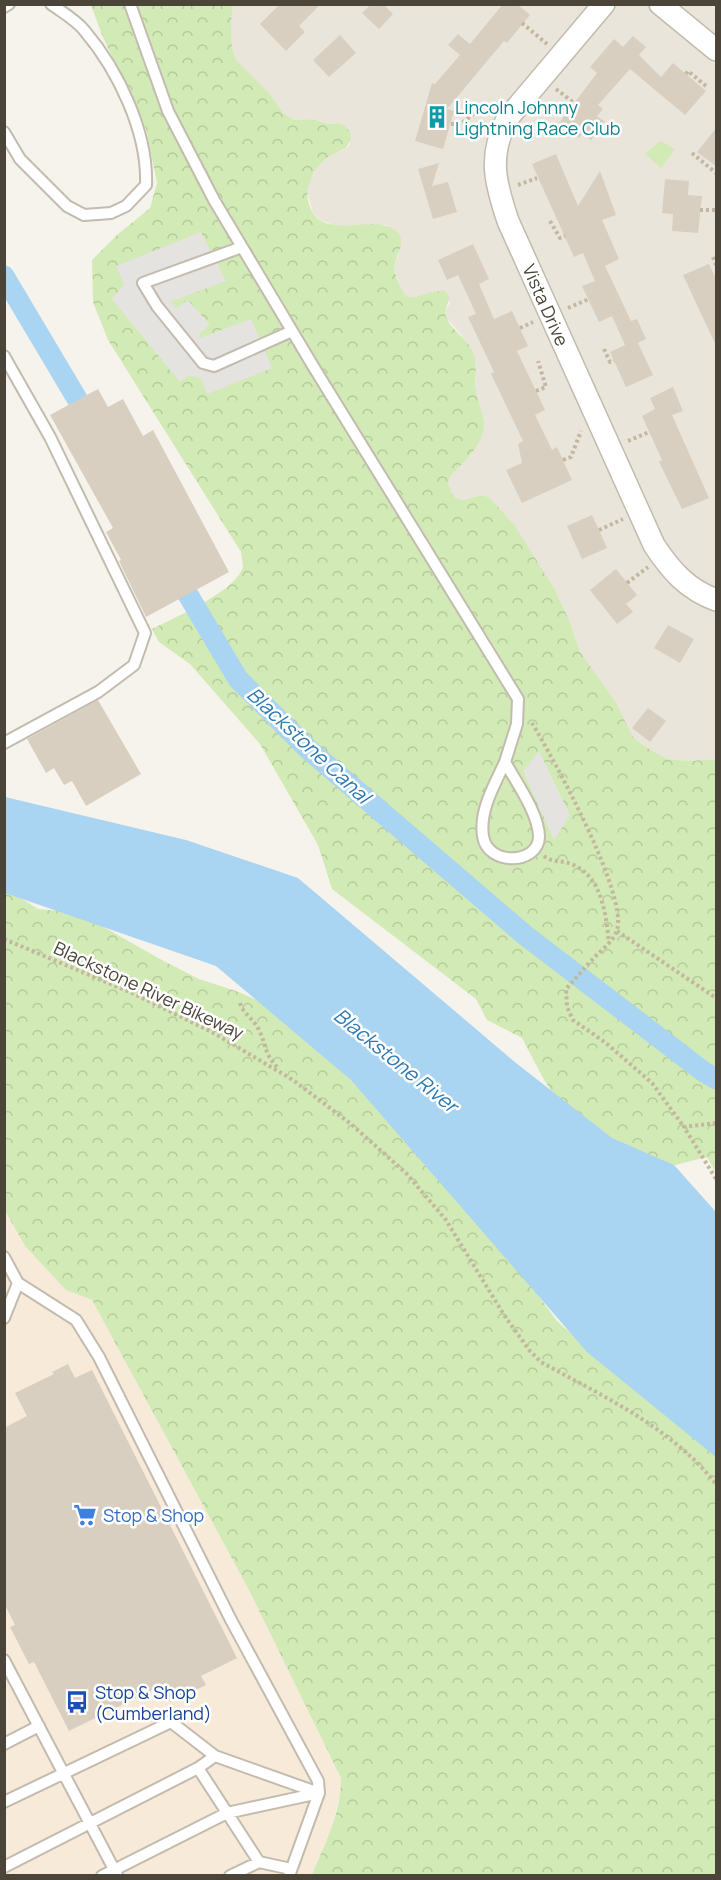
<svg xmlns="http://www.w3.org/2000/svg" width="721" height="1880" viewBox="0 0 721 1880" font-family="Manrope,sans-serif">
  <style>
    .residential { fill: #eae5da }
    .commercial { fill: #f7ead8 }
    .forest { fill: url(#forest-crowns) }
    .garden { fill: #d2eab5 }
    .parking { fill: #e5e3e0 }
    .water { fill: #a9d4f2 }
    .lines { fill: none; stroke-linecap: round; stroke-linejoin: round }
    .canal { stroke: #a9d4f2; stroke-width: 21 }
    .building { fill: #d8cfc1 }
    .service-casing { stroke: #c2bbae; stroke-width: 14 }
    .minor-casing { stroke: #c2bbae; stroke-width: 24 }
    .path { stroke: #c4b79f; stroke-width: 4; stroke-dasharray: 3 3; stroke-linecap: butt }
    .service { stroke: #fff; stroke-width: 10 }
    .minor { stroke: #fff; stroke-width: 21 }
    .labels { text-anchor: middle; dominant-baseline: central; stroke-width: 5; stroke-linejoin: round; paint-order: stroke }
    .culture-label { font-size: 18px; fill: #0d838f; stroke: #fff; text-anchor: start }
    .street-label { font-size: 18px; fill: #4b4439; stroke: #fff }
    .shop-label { font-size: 18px; fill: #366cbe; stroke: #fff; text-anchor: start }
    .transit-label { font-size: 18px; fill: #164399; stroke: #fff; text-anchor: start }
    .water-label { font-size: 20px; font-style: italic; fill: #2e7ab2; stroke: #fff }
  </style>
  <defs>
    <pattern id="forest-crowns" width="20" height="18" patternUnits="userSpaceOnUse" patternTransform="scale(1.5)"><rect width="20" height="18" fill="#d2eab5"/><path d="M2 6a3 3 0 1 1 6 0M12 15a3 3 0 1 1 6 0" fill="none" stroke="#b6ca9c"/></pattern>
  </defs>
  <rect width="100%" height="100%" fill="#f6f3ec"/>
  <path class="residential" d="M233 4 716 5V759L689 761 667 759 646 747 633 737 580 652 569 620 555 590 496 506 489 497 481 495 464 500 456 498 451 492 448 483 450 477 466 459 484 427 476 393V362L472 350 461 334 446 318 445 311 450 303 443 290 415 298H409L404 294 396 274 394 264 399 254 387 225 336 226 320 220 313 213 307 191 309 182 318 165 335 153 347 148 350 144 342 124H327L313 119 294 120 283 113 270 94 236 61 232 48 231 23Z"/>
  <path class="commercial" d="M4 1211 25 1246 66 1290 92 1300 249 1590 341 1778V1792L332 1825 312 1875H5Z"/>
  <path class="forest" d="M91 5H233L231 23 232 48 236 60 270 94 283 113 294 120 313 119 327 124H342L350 131 351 139 346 148C334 153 321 160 314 172 308 185 305 194 310 207 324 244 378 210 398 233 406 243 397 253 395 263 393 270 397 279 400 285 407 301 410 299 425 294 430 292 437 292 443 290L449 295C450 304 443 310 446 317 449 327 466 338 472 350 479 362 474 377 476 391 477 403 485 416 484 427 482 447 462 463 450 477L448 483 451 492 456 498 464 500 481 495 489 497 515 526 555 590 569 620 580 652 616 703 633 737 646 747 667 759 689 761 716 759V1173L707 1157 659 1169 638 1171 554 1095 543 1078 522 1038 487 1020 476 999 332 889 318 845 260 744 190 664 159 642 152 629C172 619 239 590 243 566 243 562 241 556 241 552L108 340 93 302 92 260 117 235 150 208 157 183 146 129 102 35Z
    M4 891 14 894 38 909 59 911 100 925 160 959 199 979 239 992 263 1003 317 1037 534 1290 557 1321 576 1338 716 1437V1875H312C324 1845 342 1811 341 1778L249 1590 92 1300 66 1290 25 1246 5 1211Z"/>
  <path class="garden" d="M660 141 675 149 661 168 645 154Z"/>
  <path class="parking" d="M201 232 226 281 170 302 176 308 188 300 210 325 199 334 200 338 251 319 272 368 207 394 202 380 198 377 188 376 180 382 112 299 124 284 116 266Z
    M539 751 570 815 554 840 523 771Z"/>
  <path class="water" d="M5 797 186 840 298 878 516 1063 612 1138 674 1165 716 1212V1457L587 1352 351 1080 216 966 5 893Z"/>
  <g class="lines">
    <path class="canal" d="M4 276 92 424
      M174 571 238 679 308 749 526 936 704 1072 716 1079"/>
  </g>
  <path class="building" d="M280 4H321L299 26 305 32 286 51 260 24Z
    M371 4H383L393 14 379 29 362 13Z
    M503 4H517L530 15 507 43 504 41 447 109 454 111 443 149 415 141 432 83 435 84 460 55 448 45 458 34 470 44Z
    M340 35 356 53 329 77 313 60Z
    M633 36 646 47 639 55 661 77 673 63 706 91 685 115 630 69 598 105 603 109 597 116 605 122 591 140 582 134 579 138 559 123 597 73 590 67 614 39 623 47Z
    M717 127V167L697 152Z
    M556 154 578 206 600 171 616 215 602 220 619 259 605 266 631 321 637 319 646 339 638 343 653 375 626 387 610 352 625 345 612 316 599 322 582 286 595 281 583 253 574 257 532 164Z
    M439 163 432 186 448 182 457 212 433 219 418 169Z
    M665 179 689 181 688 195 702 196 698 233 672 231 673 214 662 213Z
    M473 244 489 279 479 284 494 319 512 311 528 346 517 351 545 410 535 415 552 450 557 447 572 480 522 503 506 470 522 463 518 444 523 441 491 374 494 372 468 317 476 314 458 275 447 280 438 260Z
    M709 264 717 281V348L683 275Z
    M673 387 683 411 672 415 709 498 682 509 659 462 662 460 642 416 655 409 650 398Z
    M98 389 108 407 123 399 143 436 153 430 229 572 146 617 119 561 121 560 106 532 113 528 50 415Z
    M592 515 607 548 582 559 567 526Z
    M616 569 637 595 626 604 633 612 617 624 590 590Z
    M668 625 694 639 680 663 654 648Z
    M98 700 141 774 86 806 72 781 64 785 54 768 46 773 27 739Z
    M648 708 666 721 650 742 632 728Z
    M68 1364 75 1378 92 1370 237 1658 201 1676 206 1685 170 1702 162 1685 69 1731 34 1662 29 1664 10 1627 15 1625 4 1603V1428L27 1416 15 1393 54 1374 52 1372Z"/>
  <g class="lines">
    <g class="service-casing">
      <path id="service" d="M130 4 168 111 214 200 313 366 518 699 517 724 505 762
        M4 7 9 4
        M4 132 20 159 67 206 84 215 111 213 126 206 146 185C148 132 118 70 84 30 76 20 62 12 51 4
        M242 247 143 283 157 306 203 363 214 366 292 331
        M4 356 50 437 145 633 134 665 98 692 4 743
        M505 762C516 782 539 814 539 837 538 865 487 866 483 836 479 810 495 784 505 762Z
        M4 1257 18 1283 76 1320 99 1357 231 1620 318 1781 319 1793 289 1876
        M4 1318 18 1283
        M4 1660 117 1875
        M4 1744 39 1726
        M198 1768 259 1862 291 1869
        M4 1802 171 1722 215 1756
        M4 1867 198 1768 215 1756 319 1793 227 1813 102 1876
        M230 1876 259 1862"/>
    </g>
    <g class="minor-casing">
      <path id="minor" d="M604 4 507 119C488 157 495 182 508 221L654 545C671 571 687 589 716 600
        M660 4 716 50"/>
    </g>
    <path class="path" d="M522 23 547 44
      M686 74 688 71 706 86
      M556 89 574 103
      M451 124H461L480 109
      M692 153 716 173
      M518 185 537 178
      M700 210H716
      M550 221 560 238 565 236
      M713 257 716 265
      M568 308 589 299
      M520 328 533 322
      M604 349 610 362 614 361
      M536 391 546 387 538 361
      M628 441 649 432
      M563 460 571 457 581 431
      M599 530 623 519
      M627 583 648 567
      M532 723C553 758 628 894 617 930 613 942 602 949 594 958 584 968 575 979 566 989L567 1007 573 1020 606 1043 652 1083 684 1127
      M544 856C552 863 562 860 571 864 602 875 606 915 609 943
      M617 931 716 998
      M4 939 132 993 212 1032 293 1080 351 1124 406 1173 446 1220 504 1315 530 1351 541 1362C604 1397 671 1427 716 1484
      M240 1003C243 1014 255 1020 259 1030 268 1049 263 1052 279 1069
      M716 1123 684 1127 716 1179"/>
    <use href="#service" class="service"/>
    <use href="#minor" class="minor"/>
  </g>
  <defs>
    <g id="building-bare" transform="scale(1.8)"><path d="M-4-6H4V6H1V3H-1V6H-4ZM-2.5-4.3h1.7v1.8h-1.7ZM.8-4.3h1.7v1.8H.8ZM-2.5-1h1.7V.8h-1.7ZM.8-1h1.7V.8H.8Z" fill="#0f9aa8" stroke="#fff" stroke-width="2.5" paint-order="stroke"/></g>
    <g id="supermarket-bare" transform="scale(1.8)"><path d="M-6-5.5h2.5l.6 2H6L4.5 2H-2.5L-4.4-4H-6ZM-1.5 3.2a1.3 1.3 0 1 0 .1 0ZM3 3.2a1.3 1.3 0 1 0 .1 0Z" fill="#3f7fe0" stroke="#fff" stroke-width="2.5" paint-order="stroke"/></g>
    <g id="bus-bare" transform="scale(1.8)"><path d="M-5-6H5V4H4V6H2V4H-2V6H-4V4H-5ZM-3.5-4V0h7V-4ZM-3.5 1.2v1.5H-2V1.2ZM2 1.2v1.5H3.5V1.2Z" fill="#1a4fb4" stroke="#fff" stroke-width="2.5" paint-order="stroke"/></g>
  </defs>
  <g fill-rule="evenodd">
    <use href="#building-bare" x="437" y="117"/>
    <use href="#supermarket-bare" x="85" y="1515"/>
    <use href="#bus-bare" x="77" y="1702"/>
  </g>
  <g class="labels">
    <g class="culture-label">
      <text x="455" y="107">Lincoln Johnny<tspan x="455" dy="21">Lightning Race Club</tspan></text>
    </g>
    <g class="street-label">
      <text transform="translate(546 305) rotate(66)">Vista Drive</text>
      <text transform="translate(149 990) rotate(25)">Blackstone River Bikeway</text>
    </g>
    <g class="shop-label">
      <text x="103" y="1515">Stop &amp; Shop</text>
    </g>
    <g class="transit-label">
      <text x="95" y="1692">Stop &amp; Shop<tspan x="95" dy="21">(Cumberland)</tspan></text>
    </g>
    <g class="water-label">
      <text transform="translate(309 745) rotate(43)">Blackstone Canal</text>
      <text transform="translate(396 1060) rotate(39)">Blackstone River</text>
    </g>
  </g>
  <rect width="721" height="1880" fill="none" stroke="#4b4439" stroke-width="12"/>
</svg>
